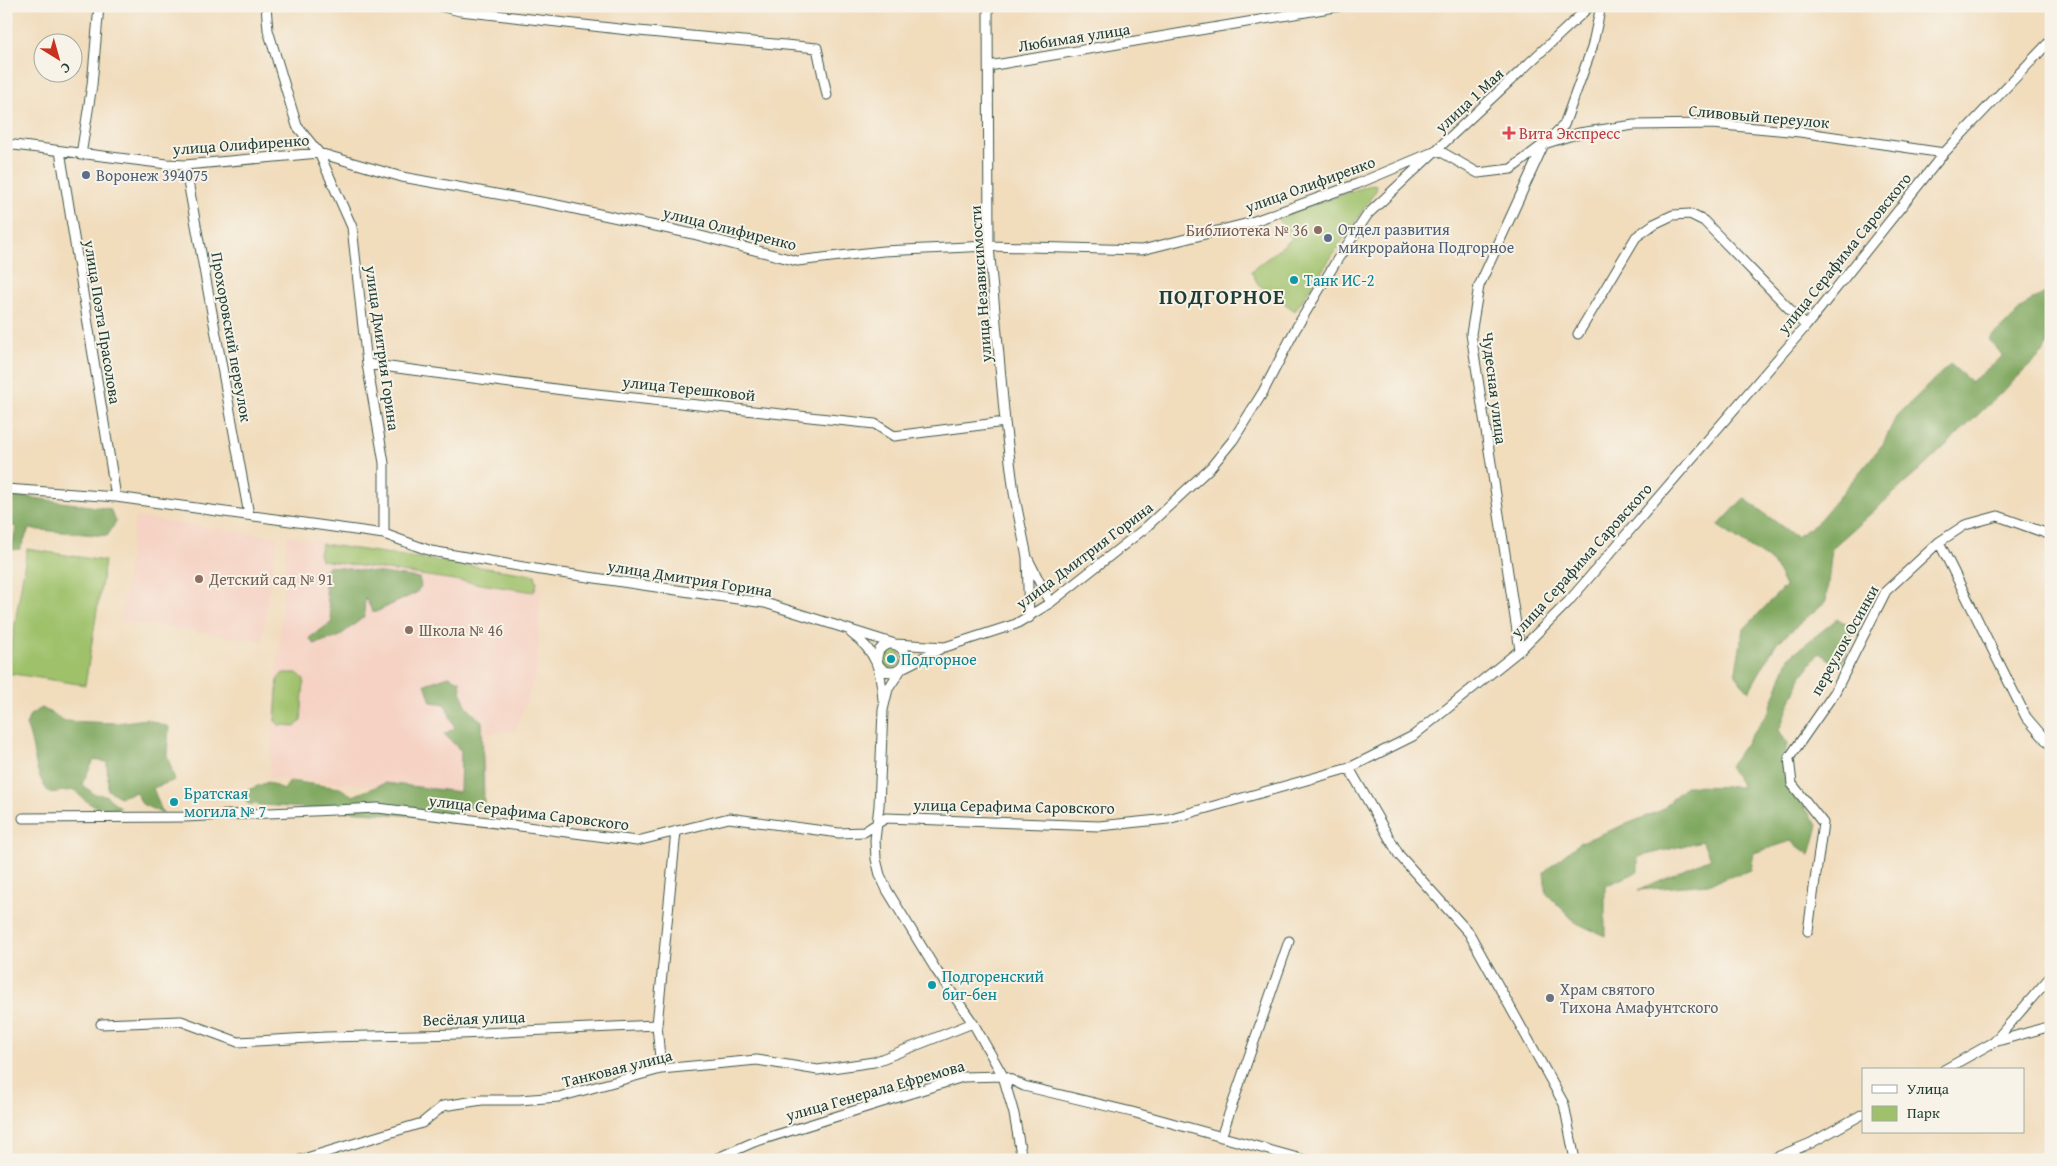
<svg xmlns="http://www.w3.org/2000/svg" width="2057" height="1166" viewBox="0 0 2057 1166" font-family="'Gentium Book Plus',serif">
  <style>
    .built { fill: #f5d2c3 }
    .green { fill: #9fc16b; stroke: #5f7f50 }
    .forest { fill: #7fa75f; stroke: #4f724a }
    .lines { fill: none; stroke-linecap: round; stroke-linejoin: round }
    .minor-casing { stroke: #3e5548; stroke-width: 11 }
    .minor { stroke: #fff; stroke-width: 9 }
    .health-dot { fill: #e0444e; stroke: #f7f3e8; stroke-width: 2 }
    .service-dot { fill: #5c6f8a; stroke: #f7f3e8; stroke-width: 2 }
    .education-dot { fill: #8d6e63; stroke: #f7f3e8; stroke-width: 2 }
    .culture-dot { fill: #0f9aa8; stroke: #f7f3e8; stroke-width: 2 }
    .worship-dot { fill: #6b7280; stroke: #f7f3e8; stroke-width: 2 }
    .labels { text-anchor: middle; stroke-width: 4; stroke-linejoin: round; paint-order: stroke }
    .street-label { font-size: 16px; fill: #1f3d34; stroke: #f7f3e8 }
    .health-label { font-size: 16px; fill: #be3a42; stroke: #f7f3e8; text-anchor: start }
    .service-label { font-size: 16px; fill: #4e5e75; stroke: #f7f3e8; text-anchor: start }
    .education-label { font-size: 16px; fill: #785e54; stroke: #f7f3e8; text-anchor: start }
    .culture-label { font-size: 16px; fill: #0d838f; stroke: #f7f3e8; text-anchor: start }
    .worship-label { font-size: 16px; fill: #5b616d; stroke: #f7f3e8; text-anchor: start }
    .district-label { font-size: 21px; font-weight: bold; letter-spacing: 1px; fill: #1f3d34; stroke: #f7f3e8 }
  </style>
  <rect width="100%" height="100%" fill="#f7f3e8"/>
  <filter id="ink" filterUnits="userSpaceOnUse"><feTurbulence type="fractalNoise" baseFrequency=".02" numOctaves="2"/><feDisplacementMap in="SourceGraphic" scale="10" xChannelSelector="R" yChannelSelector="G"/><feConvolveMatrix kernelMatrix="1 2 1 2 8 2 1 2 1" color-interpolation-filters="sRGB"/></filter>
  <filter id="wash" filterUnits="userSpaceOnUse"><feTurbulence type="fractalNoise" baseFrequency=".0096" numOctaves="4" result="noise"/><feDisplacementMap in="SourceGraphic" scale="20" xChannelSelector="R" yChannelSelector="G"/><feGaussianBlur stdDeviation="1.12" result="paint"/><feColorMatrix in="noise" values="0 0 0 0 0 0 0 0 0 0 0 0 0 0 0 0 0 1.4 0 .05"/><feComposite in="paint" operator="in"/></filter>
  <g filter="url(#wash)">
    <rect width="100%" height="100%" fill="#f1dcbc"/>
    <path class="built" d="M135,517l142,20 -15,104 -141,-20z
      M287,535l254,50 -5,90 -21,56 -29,3v60l-217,-16z"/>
    <path class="green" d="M1373,184l3,1 1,4 -82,122 -37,-27 -7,-13 41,-32 -15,-21z
      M322,544l213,31 2,8 -3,9 -213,-32 -2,-7z
      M27,549l78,12 -20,124 -78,-12z
      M881 658a10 10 0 1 1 20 0a10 10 0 1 1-20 0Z
      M283,673h14l7,6 -3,42 -5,5 -17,-1 -4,-4 3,-42z"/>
    <path class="forest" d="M2051,290v42l-7,20 -123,117 -89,79 -6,53 -50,43 -27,47 -14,-15 8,-46 42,-44 -12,-23 -55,-37 26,-28 52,39 20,-13 67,-80 13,-27 54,-53 21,18 32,-26 -14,-17 41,-38z
      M6,494l104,15 6,13 -9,14 -78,-7 -9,20 -9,1 5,-23 -10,-4z
      M328,566l91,12 2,8 -5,7 -40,19 -4,-1 -7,-14 -1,20 -26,20 -24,7 -5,-6 23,-16 -10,-50z
      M1837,619l20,9 -17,38 -21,-13 -18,24 -22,53 8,14 -5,27 13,24 23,30 -8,30 -19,-14 -37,12 -3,17 -43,14 -70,6 73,-32 -9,-17 -64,16v15l-33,14v50l-29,-13 -30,-30 -2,-21 35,-29 83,-33 23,-24 58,1 -14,-20 40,-56 20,-54z
      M449,676l11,5c2,20 6,28 22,40l2,82 -40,15 -196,-14 -10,-10 30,-12 16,8 6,-9 50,7 13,8 32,-13 75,9 1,-41 -17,-17 11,-6 -10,-24 -14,-2 -6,-18z
      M42,708l23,13 52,2 29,-4 23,8 -2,28 8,25 -22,8 10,26 -21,-10 -6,-12 -16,5 -12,-7 -1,-28 -13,-2 -12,24 12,10 11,1 16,13c-25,1 -29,0 -47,-18l-25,3c-18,-25 -12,-42 -23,-68l4,-10z"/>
  </g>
  <g filter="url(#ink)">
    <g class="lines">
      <g class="minor-casing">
        <path id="minor" d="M266,6l2,24 29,96 22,27 33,74 15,137 17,99v71l47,17 110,19 224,33 130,41 50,3 71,-23 34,-21 94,-74 67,-62 22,-27 30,-48 32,-62 42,-70 31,-46 222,-208
          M439,6l21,5 168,19 189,18 10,47
          M988,6l1,240 16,176 9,71 13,64 2,61
          M989,66l352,-60
          M6,144l161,20 18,1 134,-12 83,24 150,27 141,30 104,27 86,-10 106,-5 153,4 107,-27 108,-39 74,-31
          M1438,150l40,23 33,-4 33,-25 35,-11 55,-8 78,-1 88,8 144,21
          M60,151l56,346
          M81,155l11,-70 7,-79
          M185,165l64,350
          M1578,334l58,-97 18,-13 19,-9 17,-1 14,7 102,105
          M367,364l211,28 297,32 19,12 111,-14
          M6,489l110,8 268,37
          M1939,542l87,175 25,29
          M1028,559l22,44
          M851,633c26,19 30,37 32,67
          M877 658a14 14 0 1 1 28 0a14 14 0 1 1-28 0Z
          M940,649l-38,19 -14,21 -5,21 -4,96 -4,34 1,19 4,16 7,15 49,80 37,53 30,53 11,38 8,46
          M1520,650l-49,-316 8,-48 65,-142 20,-19 28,-77 9,-42
          M1349,768l50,87 70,78 95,171 11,56
          M23,818l161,-1 194,-9 259,33 92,-23 110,15 25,-1 22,-14 213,8 69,-7 181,-51 64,-32 107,-86 48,-48 238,-276 138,-173 107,-113
          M1808,931l15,-108 -31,-39 -3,-26 46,-66 51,-101 53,-49 26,-17 33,-9 53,19
          M101,1024l80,-3 57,21 88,-5 134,-3 197,-9
          M1994,1042l57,-66
          M661,1069l-4,-44 19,-194
          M1944,1070l50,-28 57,-16
          M1221,1137l68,-196
          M300,1160l122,-37 21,-17 39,-6h37l40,-3 102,-28 96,-9 61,10 56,-8 99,-39
          M713,1160l41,-18 209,-65 40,-1 21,10 108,26 173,48
          M1770,1160l41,-17 52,-29"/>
      </g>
      <use href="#minor" class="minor"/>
    </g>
  </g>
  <path class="health-dot" d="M1506.5 125.5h5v5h5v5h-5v5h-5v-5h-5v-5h5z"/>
  <g class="service-dot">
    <circle cx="86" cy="175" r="5"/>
    <circle cx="1328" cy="238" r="5"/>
  </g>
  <g class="education-dot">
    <circle cx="1318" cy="230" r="5"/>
    <circle cx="199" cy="579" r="5"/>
    <circle cx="409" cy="630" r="5"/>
  </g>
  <g class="culture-dot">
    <circle cx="1294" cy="280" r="5"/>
    <circle cx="891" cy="659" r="5"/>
    <circle cx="174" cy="802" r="5"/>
    <circle cx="932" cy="985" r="5"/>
  </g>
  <circle class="worship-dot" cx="1550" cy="998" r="5"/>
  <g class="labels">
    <g class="street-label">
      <text transform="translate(1074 37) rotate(-9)" y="6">Любимая улица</text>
      <text transform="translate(1469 100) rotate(-43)" y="6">улица 1 Мая</text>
      <text transform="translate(1759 116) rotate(5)" y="6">Сливовый переулок</text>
      <text transform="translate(241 144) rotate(-4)" y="6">улица Олифиренко</text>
      <text transform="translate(1310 184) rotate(-20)" y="6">улица Олифиренко</text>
      <text transform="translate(730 228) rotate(14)" y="6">улица Олифиренко</text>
      <text transform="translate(1844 253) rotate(-51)" y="6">улица Серафима Саровского</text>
      <text transform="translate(980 284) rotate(-94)" y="6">улица Независимости</text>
      <text transform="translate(103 322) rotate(81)" y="6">улица Поэта Прасолова</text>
      <text transform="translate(232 337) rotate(80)" y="6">Прохоровский переулок</text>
      <text transform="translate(383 348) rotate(82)" y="6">улица Дмитрия Горина</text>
      <text transform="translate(689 388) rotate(6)" y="6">улица Терешковой</text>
      <text transform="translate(1495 388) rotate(83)" y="6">Чудесная улица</text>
      <text transform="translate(1084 555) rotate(-37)" y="6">улица Дмитрия Горина</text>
      <text transform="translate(1581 560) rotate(-48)" y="6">улица Серафима Саровского</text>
      <text transform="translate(690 578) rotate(9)" y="6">улица Дмитрия Горина</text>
      <text transform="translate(1844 640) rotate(-61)" y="6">переулок Осинки</text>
      <text transform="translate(1014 806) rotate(1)" y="6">улица Серафима Саровского</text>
      <text transform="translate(529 812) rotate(7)" y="6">улица Серафима Саровского</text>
      <text transform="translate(474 1018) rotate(-2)" y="6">Весёлая улица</text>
      <text transform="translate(617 1068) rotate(-14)" y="6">Танковая улица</text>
      <text transform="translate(875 1090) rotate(-16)" y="6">улица Генерала Ефремова</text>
    </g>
    <g class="health-label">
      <text x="1519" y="139">Вита Экспресс</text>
    </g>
    <g class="service-label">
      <text x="96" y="181">Воронеж 394075</text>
      <text x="1338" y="235">Отдел развития<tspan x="1338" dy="18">микрорайона Подгорное</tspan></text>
    </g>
    <g class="education-label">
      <text x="1308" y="236" text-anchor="end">Библиотека № 36</text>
      <text x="209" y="585">Детский сад № 91</text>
      <text x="419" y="636">Школа № 46</text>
    </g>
    <g class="culture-label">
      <text x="1304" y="286">Танк ИС-2</text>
      <text x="901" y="665">Подгорное</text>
      <text x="184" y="799">Братская<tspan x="184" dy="18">могила № 7</tspan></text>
      <text x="942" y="982">Подгоренский<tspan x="942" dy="18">биг-бен</tspan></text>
    </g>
    <g class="worship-label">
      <text x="1560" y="995">Храм святого<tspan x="1560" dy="18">Тихона Амафунтского</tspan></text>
    </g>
    <g class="district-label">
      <text x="1222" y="304">ПОДГОРНОЕ</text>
    </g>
  </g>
  <rect width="2057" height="1166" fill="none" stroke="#f7f3e8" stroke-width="25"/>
  <rect x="1862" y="1068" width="162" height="65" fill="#f7f3e8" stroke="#a1aaa0"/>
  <rect x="1872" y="1085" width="25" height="8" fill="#ffffff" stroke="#a1aaa0"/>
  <text x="1907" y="1094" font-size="15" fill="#1f3d34">Улица</text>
  <rect x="1872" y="1106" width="25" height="15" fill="#9fc16b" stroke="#a1aaa0"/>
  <text x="1907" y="1118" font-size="15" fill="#1f3d34">Парк</text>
  <g transform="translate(58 58) rotate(143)"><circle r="24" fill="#f7f3e8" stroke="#a1aaa0"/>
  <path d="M0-4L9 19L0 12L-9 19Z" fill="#c8321e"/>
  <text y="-8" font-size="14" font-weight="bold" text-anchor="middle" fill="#1f3d34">С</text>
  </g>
</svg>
